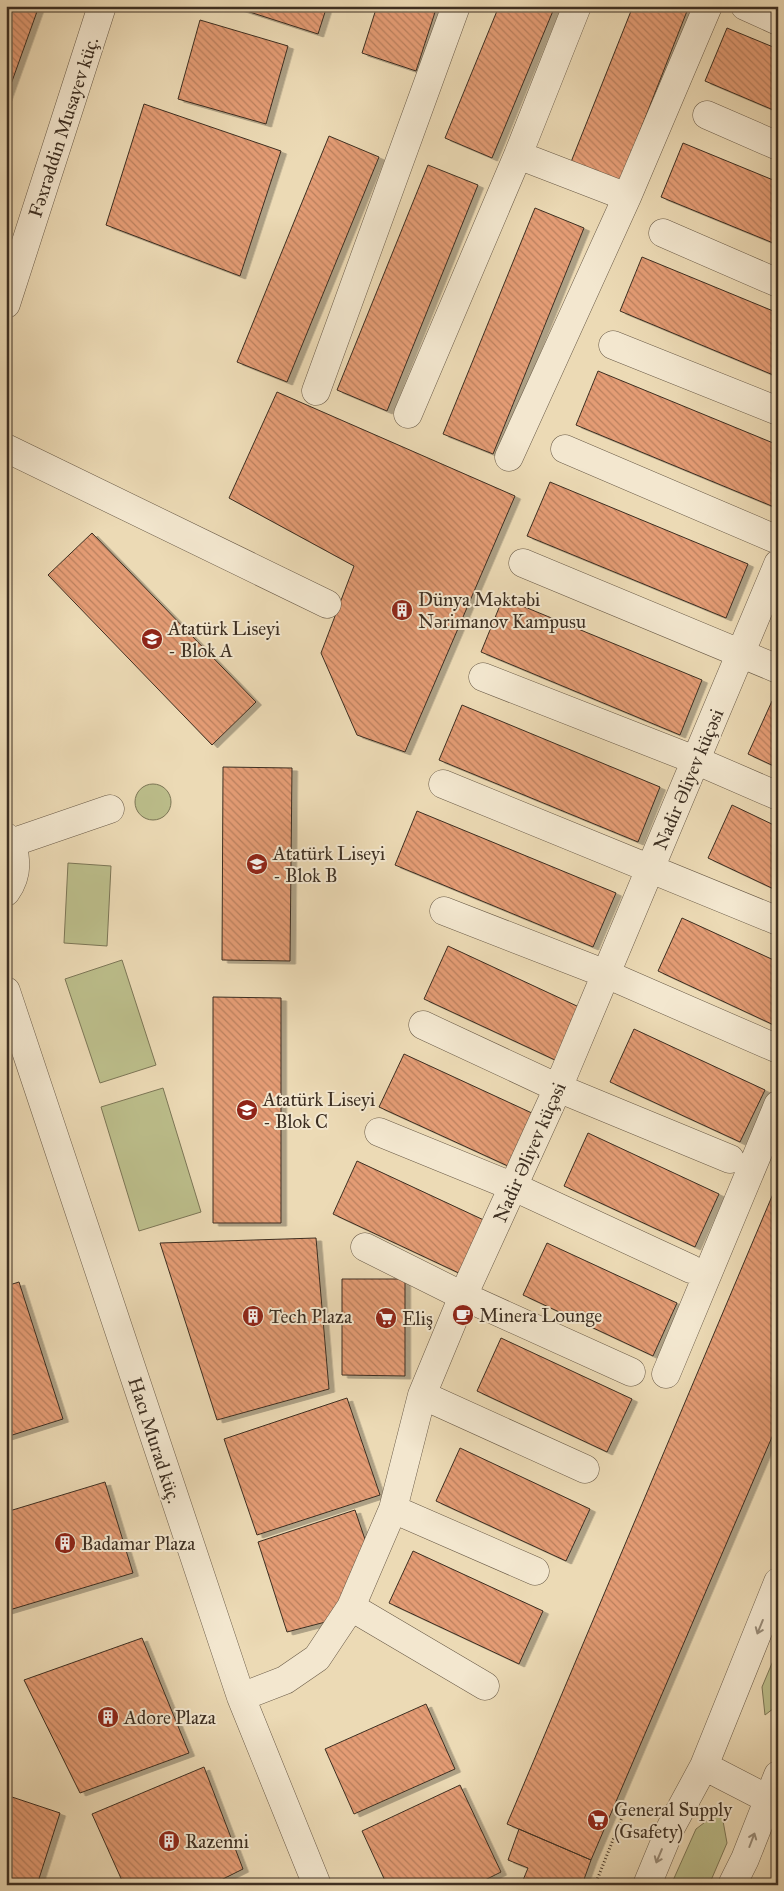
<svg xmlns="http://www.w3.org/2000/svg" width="784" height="1891" viewBox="0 0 784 1891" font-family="'IM FELL Great Primer',serif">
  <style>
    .green { fill: #bcbe8b; stroke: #7c7656 }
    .building { fill: url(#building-back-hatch); stroke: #3d2f22; filter: url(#shadow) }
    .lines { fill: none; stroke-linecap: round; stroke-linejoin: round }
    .minor-casing { stroke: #695a47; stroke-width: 29 }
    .path { stroke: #3d2f22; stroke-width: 3; stroke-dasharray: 1 2.5; stroke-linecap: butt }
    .minor { stroke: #f3e7cf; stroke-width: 28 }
    .oneway { stroke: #988b78 }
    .labels { text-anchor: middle; stroke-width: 4; stroke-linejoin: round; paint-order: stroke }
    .street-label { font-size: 19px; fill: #3d2f22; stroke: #f3e7cf }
    .poi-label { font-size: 19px; fill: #3d2f22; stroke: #f3e7cf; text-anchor: start }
  </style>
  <defs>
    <pattern id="building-back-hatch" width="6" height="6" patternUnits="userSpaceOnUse" patternTransform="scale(1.25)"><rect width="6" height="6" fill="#e49c74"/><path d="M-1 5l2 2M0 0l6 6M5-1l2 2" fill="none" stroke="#ba805f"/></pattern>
    <filter id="shadow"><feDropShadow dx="5.5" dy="3" stdDeviation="0" flood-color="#0004"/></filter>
  </defs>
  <rect width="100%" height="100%" fill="#ecdab5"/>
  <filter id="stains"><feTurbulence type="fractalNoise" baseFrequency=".004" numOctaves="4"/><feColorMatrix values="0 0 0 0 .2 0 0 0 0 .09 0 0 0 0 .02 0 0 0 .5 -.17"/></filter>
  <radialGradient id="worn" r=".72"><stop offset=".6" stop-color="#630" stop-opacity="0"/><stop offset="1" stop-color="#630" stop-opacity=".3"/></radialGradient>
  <path class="green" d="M135 802a18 18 0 1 1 36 0a18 18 0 1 1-36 0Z
    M68,863l43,3 -4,80 -43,-3z
    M122,960l34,105 -56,18 -35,-104z
    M163,1088l38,124 -62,19 -38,-124z
    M778,1649v56l-13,10 -3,-28z
    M721,1810l6,33 -18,42h-38l25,-56z"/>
  <path class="building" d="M6,6h33l-33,92z
    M231,6h96l-9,28z
    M377,6h60l-21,65 -54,-18z
    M499,6h56l-63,152 -47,-20z
    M633,6h56l-69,176 -49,-20z
    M200,20l88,26 -22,78 -88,-25z
    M727,28l51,21v63l-73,-31z
    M144,104l137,47 -41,125 -134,-51z
    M329,136l50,21 -92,225 -50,-20z
    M683,143l95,39v63l-117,-48z
    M428,165l50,20 -91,226 -50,-21z
    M535,208l49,20 -91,226 -50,-20z
    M642,257l136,56v64l-158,-66z
    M598,371l180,74v54l-4,8 -198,-82z
    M277,392l238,104 -110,256 -48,-17 -36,-82 33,-87 -125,-68z
    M550,482l198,82 -22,54 -199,-82z
    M92,533l164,169 -44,43 -164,-170z
    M503,598l199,82 -22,55 -199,-83z
    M772,701l6,2v65l-30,-14z
    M462,705l198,82 -22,55 -199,-82z
    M223,767l69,1 -2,193 -68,-1z
    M732,805l46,22v64l-70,-33z
    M417,811l199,82 -23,54 -198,-82z
    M682,918l96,44v65l-120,-56z
    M448,946l131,61 -24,53 -131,-61z
    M213,997l68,1v225h-68z
    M634,1029l131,61 -25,52 -130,-60z
    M404,1054l130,60 -24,53 -131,-60z
    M588,1133l131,61 -24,53 -131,-61z
    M357,1161l131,61 -25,53 -130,-61z
    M778,1182v241l-187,437 -84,-36z
    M316,1238l13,151 -112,31 -57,-177z
    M547,1243l130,60 -24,53 -130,-61z
    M342,1279h63v97l-63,-1z
    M19,1282l44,137 -57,18v-151z
    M501,1338l131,61 -25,53 -130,-61z
    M347,1398l33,97 -123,40 -33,-96z
    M460,1448l130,61 -24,52 -130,-60z
    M105,1482l28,91 -127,38v-99z
    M355,1510l15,44 -33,65 -50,13 -29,-90z
    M413,1551l130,60 -24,53 -130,-61z
    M142,1638l47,115 -109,40 -56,-113z
    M426,1704l29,65 -101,45 -29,-65z
    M204,1767l39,102 -32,16h-87l-32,-71z
    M460,1785l41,87 -26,13h-88l-25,-54z
    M6,1795l54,18 -23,72h-31z
    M519,1829l72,31 -9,25h-61l7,-17 -20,-8z"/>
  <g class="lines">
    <g class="minor-casing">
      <path id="minor" d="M745,6l33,15
        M707,115l71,31
        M518,155l109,42 81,-191
        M663,233l115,50
        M6,304l96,-298
        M613,345l165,66
        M316,391l140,-385
        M408,414l110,-259 59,-149
        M6,448l321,156
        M565,449l213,91
        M509,457l118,-260
        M523,563l255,106
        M483,677l212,83 83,36
        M443,784l335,137
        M6,837c13,17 12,38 0,55
        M11,843l99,-34
        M444,911l162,63 172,75
        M6,991l235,706 76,188
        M423,1025l135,63 172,71
        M379,1132l135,55 177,82
        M365,1247l98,49 168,76
        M666,1374l112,-269
        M422,1395l163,74
        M393,1509l142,62
        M351,1607l134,79
        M241,1697l44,-17 32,-22 34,-51 42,-98 29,-114 41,-99 95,-208 220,-524
        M704,1766l64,33 10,8
        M647,1885l24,-58 33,-61 74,-184
        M732,1885l13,-26 33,-84"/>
    </g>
    <path class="path" d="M595,1885l32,-80"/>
    <use href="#minor" class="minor"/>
  </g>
  <defs><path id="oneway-shaft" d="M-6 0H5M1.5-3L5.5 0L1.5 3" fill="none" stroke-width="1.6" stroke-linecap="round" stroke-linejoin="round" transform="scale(1.25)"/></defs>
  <g class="oneway">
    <use href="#oneway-shaft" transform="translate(760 1627) rotate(112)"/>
    <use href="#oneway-shaft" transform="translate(752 1840) rotate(-69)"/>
    <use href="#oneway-shaft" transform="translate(659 1856) rotate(113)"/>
  </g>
  <defs>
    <g id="building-disc" transform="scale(1.125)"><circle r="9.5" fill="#8f2418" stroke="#f3e7cf"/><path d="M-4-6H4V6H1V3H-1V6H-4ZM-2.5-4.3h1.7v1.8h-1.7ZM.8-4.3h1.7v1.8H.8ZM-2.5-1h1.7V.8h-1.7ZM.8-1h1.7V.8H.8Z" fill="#fff"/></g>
    <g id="school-disc" transform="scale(1.125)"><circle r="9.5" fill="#8f2418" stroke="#f3e7cf"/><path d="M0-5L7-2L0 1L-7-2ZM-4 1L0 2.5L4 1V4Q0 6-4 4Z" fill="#fff"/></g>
    <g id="cafe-disc" transform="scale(1.125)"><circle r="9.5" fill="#8f2418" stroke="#f3e7cf"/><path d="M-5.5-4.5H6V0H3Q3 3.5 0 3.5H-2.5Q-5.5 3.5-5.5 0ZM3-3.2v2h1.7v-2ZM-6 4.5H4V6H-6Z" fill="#fff"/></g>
    <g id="supermarket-disc" transform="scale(1.125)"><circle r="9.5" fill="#8f2418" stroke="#f3e7cf"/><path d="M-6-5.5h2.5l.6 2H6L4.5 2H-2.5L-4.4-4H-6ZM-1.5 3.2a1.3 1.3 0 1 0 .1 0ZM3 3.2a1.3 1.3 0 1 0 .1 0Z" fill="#fff"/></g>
  </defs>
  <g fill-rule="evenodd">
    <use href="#building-disc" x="402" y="610"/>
    <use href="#school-disc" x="152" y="639"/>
    <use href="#school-disc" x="257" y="864"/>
    <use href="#school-disc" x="247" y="1110"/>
    <use href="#cafe-disc" x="463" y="1315"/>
    <use href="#building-disc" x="253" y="1316"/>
    <use href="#supermarket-disc" x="386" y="1318"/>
    <use href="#building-disc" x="65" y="1543"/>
    <use href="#building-disc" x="108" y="1717"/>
    <use href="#supermarket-disc" x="598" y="1820"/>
    <use href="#building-disc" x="169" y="1841"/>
  </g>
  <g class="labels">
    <g class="street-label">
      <text transform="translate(63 127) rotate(-72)" y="7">Fəxrəddin Musayev küç.</text>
      <text transform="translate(688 779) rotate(-67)" y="7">Nadir Əliyev küçəsi</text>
      <text transform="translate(529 1152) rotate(-66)" y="7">Nadir Əliyev küçəsi</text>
      <text transform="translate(155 1440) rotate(72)" y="7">Hacı Murad küç.</text>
    </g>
    <g class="poi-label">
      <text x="418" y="606">Dünya Məktəbi<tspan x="418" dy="22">Nərimanov Kampusu</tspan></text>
      <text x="168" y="635">Atatürk Liseyi<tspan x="168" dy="22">- Blok A</tspan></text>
      <text x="273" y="860">Atatürk Liseyi<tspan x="273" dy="22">- Blok B</tspan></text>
      <text x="263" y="1106">Atatürk Liseyi<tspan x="263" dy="22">- Blok C</tspan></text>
      <text x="479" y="1322">Minera Lounge</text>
      <text x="269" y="1323">Tech Plaza</text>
      <text x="402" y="1325">Eliş</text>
      <text x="81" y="1550">Badamar Plaza</text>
      <text x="124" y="1724">Adore Plaza</text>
      <text x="614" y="1816">General Supply<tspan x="614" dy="22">(Gsafety)</tspan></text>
      <text x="185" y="1848">Razenni</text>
    </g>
  </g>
  <rect width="784" height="1891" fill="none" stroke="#ecdab5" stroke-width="25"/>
  <rect x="8" y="8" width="769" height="1876" fill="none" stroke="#3d2f22" stroke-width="2.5"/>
  <rect x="12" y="12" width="759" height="1866" fill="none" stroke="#3d2f22"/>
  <rect width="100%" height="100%" filter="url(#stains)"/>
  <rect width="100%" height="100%" fill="url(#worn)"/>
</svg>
